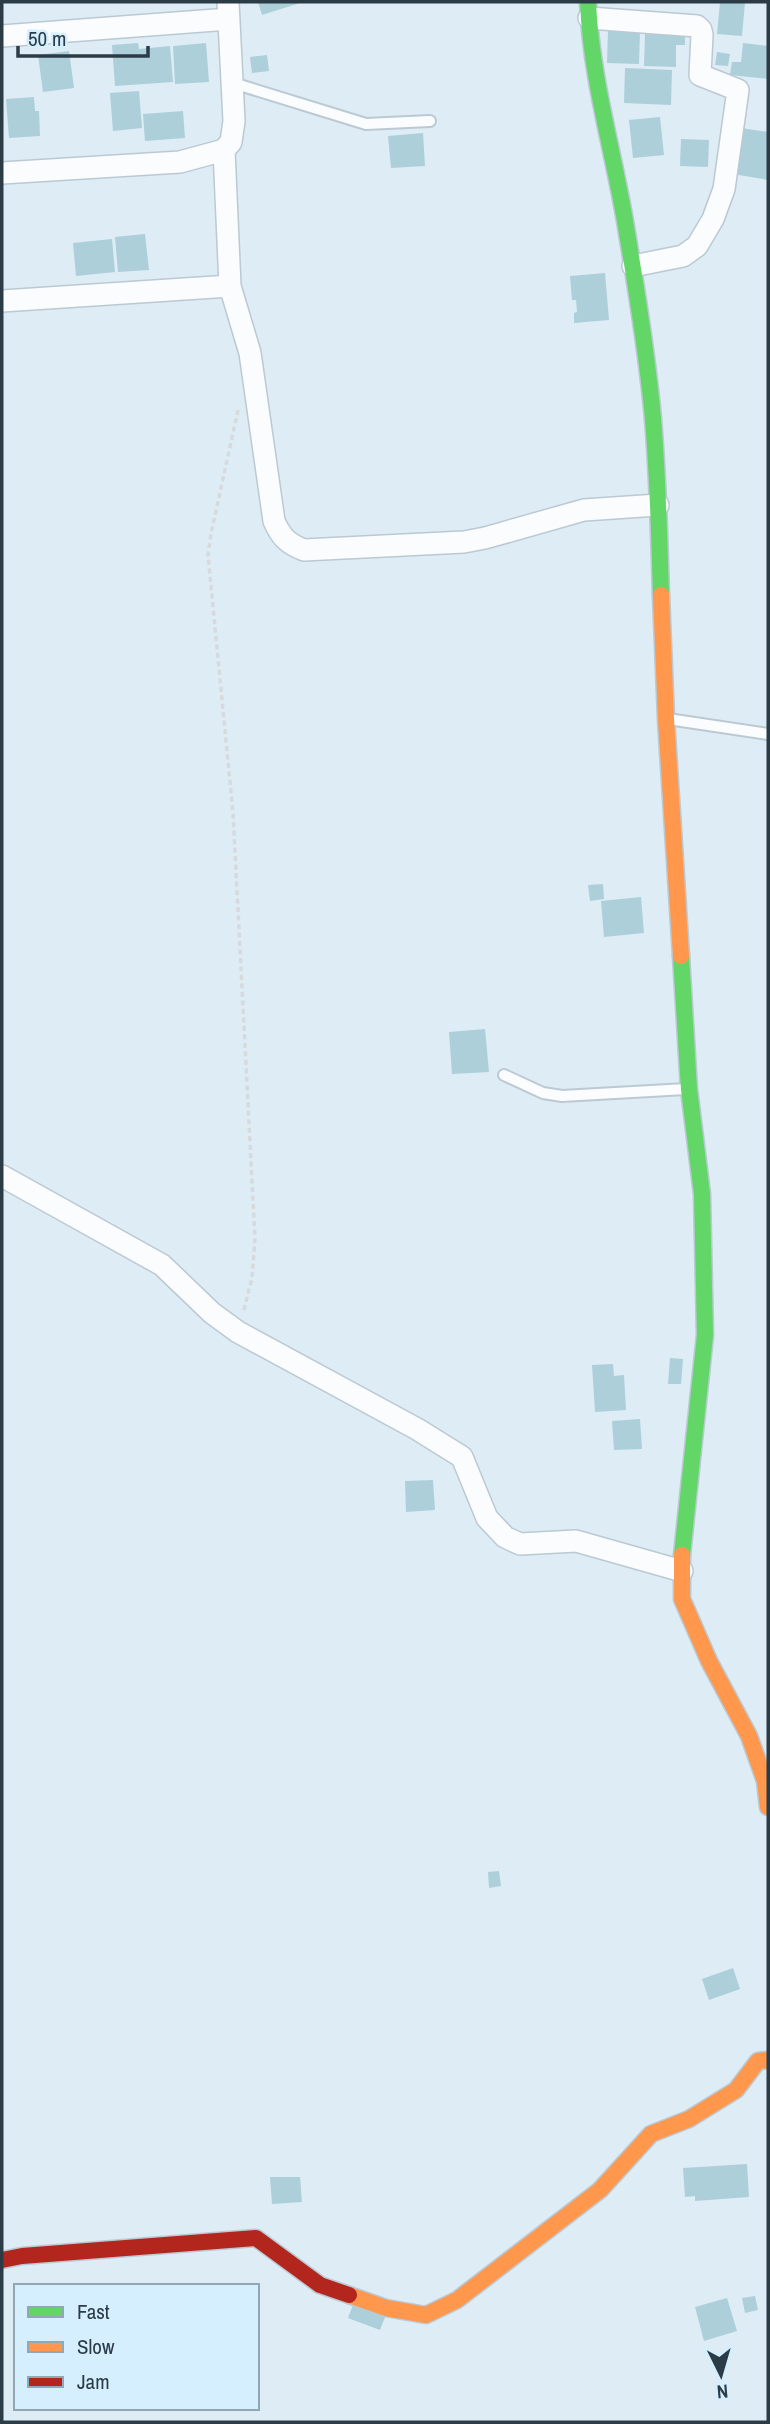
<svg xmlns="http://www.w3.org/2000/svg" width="770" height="2424" viewBox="0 0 770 2424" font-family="'Archivo Narrow',sans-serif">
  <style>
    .building { fill: #accfda }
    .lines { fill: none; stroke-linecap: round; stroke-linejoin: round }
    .lane-casing { stroke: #bbc9d2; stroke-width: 14 }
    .street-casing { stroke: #bbc9d2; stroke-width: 24 }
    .fast-casing { stroke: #bbc9d2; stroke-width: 19 }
    .slow-casing { stroke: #bbc9d2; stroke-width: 19 }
    .jam-casing { stroke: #bbc9d2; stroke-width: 19 }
    .path { stroke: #d6dadc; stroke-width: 3.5; stroke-dasharray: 5 3.5; stroke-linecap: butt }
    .lane { stroke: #fafcfe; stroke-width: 10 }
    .street { stroke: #fafcfe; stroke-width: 21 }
    .fast { stroke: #63d668; stroke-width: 16 }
    .slow { stroke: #ff974d; stroke-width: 16 }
    .jam { stroke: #b3261e; stroke-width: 16 }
  </style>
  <rect width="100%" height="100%" fill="#deecf5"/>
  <path class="building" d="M258,2h45l-41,13z
    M720,2h25l-3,34 -25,-2z
    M667,28l18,1v16h-9v22l-32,-1 1,-32 22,1z
    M608,30l32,1 -1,33 -32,-1z
    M138,43l1,6 31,-3 3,36 -58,4 -3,-41z
    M206,43l3,39 -34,2 -2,-38z
    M743,43l25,3v33l-38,-4 2,-13h9z
    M69,51l5,37 -31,4 -5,-37z
    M717,52l13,2 -2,12 -13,-1z
    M267,55l2,16 -17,2 -2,-16z
    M625,68l47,2 -1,35 -47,-2z
    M139,91l3,37 -29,3 -3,-38z
    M34,97l1,14h4l1,25 -31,2 -3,-39z
    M183,111l2,27 -40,3 -2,-27z
    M660,117l4,38 -31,3 -4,-38z
    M741,128l27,4v48l-35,-6z
    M423,133l2,33 -34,2 -3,-32z
    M681,139l28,1 -1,27 -28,-1z
    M145,234l4,36 -31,2 -3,-35z
    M112,239l3,33 -39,4 -3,-33z
    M605,273l4,47 -35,3v-10l3,-1 -1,-12h-4l-2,-24z
    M603,884l1,15 -14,2 -2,-16z
    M641,897l3,36 -40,4 -3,-36z
    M485,1029l4,43 -37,2 -3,-42z
    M670,1358l13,1 -2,25h-13z
    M613,1364l1,12 10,-1 2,35 -31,2 -3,-47z
    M640,1419l2,30 -28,1 -2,-29z
    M433,1480l2,30 -29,2 -1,-31z
    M499,1871l2,15 -12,2 -1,-16z
    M733,1968l7,21 -31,11 -7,-21z
    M747,2164l2,33 -54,4v-5l-10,1 -2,-29z
    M270,2177h30l2,25 -30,2z
    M755,2296l3,14 -13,3 -3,-15z
    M727,2298l10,33 -33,10 -9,-34z
    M353,2305l32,12 -5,13 -32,-12z"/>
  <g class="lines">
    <g class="lane-casing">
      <path id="lane" d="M233,83l133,41 64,-3
        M668,719l100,15
        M504,1075l39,18 19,3 124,-7"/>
    </g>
    <g class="street-casing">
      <path id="street" d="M589,18l108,8 4,4 1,5 -2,40 38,15 -14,99 -11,30 -16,27 -14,10 -50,10
        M2,36l227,-17
        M224,150l6,136 20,67 24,168c7,16 14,23 30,29l160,-8 21,-4 99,-28 74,-5
        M2,173l178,-11 44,-12 7,-8 3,-21 -6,-119
        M2,301l228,-15
        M2,1176l160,89 50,48 26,19 179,97 45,28 25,61 18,19 15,7 56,-3 106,30"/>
    </g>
    <g class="fast-casing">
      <path id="fast" d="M588,2c3,79 27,154 39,231 10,59 19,116 25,175 6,62 7,125 9,187
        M681,956l8,133 13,105 3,141 -23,220"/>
    </g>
    <g class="slow-casing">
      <path id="slow" d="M661,595l5,124 15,237
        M682,1555v44l27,62 40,75 16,45 3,26
        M349,2295l37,13 40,7 31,-15 143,-110 51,-56 38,-15 47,-29 22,-29 10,-1"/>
    </g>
    <g class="jam-casing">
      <path id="jam" d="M2,2260l20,-4 234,-18 64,47 29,10"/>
    </g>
    <path class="path" d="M238,410l-27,124 -3,21 25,258 22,426 -3,39 -9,35"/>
    <use href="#lane" class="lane"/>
    <use href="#street" class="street"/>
    <use href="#fast" class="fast"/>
    <use href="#slow" class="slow"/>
    <use href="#jam" class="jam"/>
  </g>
  <rect width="770" height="2424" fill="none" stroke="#2b3c46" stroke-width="7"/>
  <rect x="14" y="2284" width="245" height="126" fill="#d5effe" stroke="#91a7b4" stroke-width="2"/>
  <rect x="28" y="2307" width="35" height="10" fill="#63d668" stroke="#91a7b4" stroke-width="2"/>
  <text x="77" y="2319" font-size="21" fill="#2b3c46">Fast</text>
  <rect x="28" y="2342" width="35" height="10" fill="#ff974d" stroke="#91a7b4" stroke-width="2"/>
  <text x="77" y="2354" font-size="21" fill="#2b3c46">Slow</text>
  <rect x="28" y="2377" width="35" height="10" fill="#b3261e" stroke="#91a7b4" stroke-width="2"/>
  <text x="77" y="2389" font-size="21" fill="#2b3c46">Jam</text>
  <g transform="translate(721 2375) rotate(175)" stroke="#d5effe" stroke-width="5" paint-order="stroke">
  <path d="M0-5L12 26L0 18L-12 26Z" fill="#2b3c46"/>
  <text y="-10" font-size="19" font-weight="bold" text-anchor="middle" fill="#2b3c46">N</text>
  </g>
  <path d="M18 46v10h130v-10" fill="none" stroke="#2b3c46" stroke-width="3.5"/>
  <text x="28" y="46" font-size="21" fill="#2b3c46" stroke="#d5effe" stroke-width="5" paint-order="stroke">50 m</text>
</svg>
